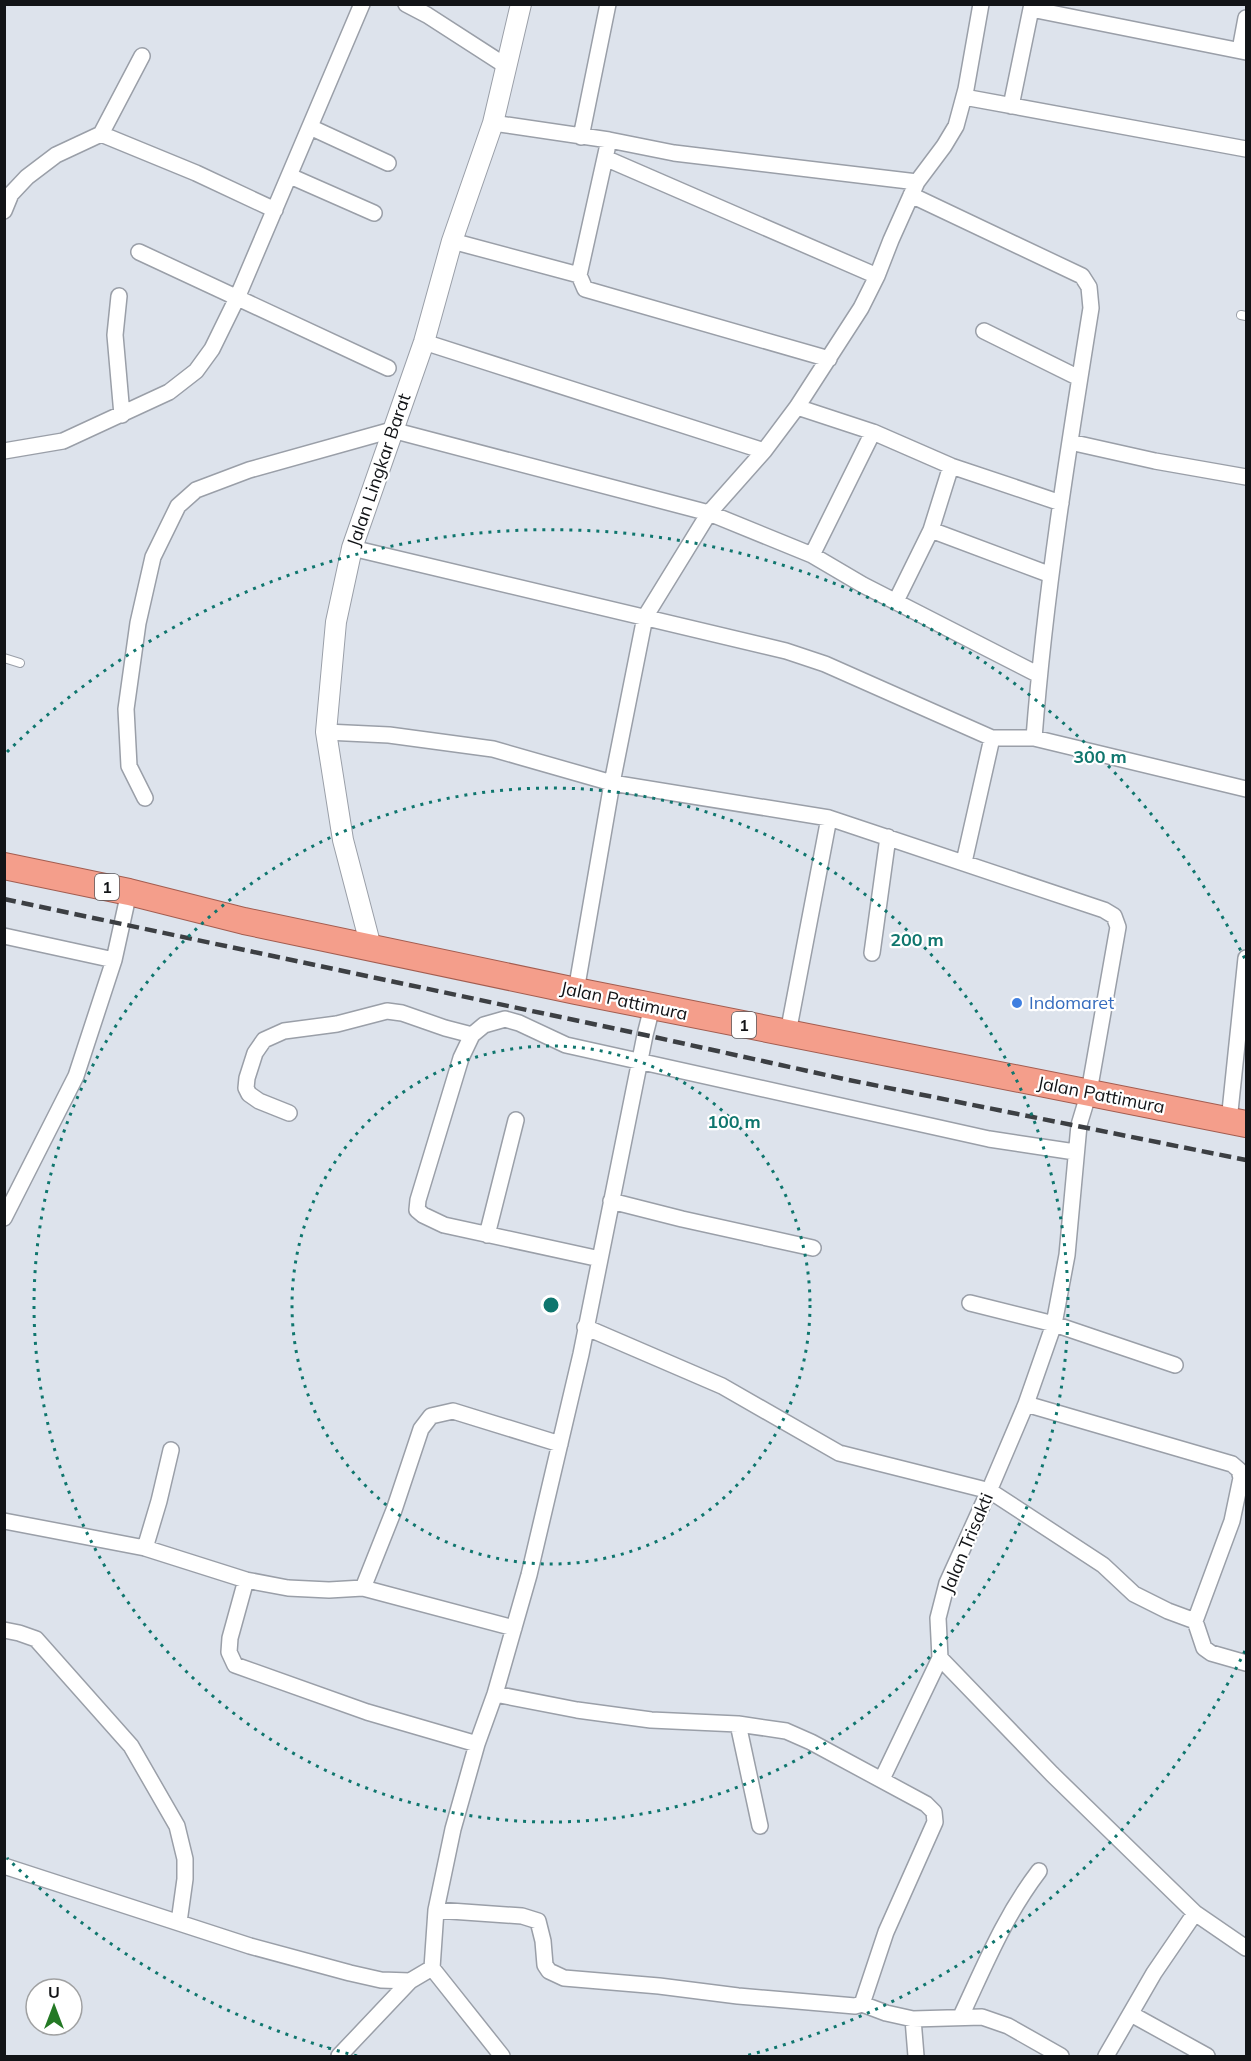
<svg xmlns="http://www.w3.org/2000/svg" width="1251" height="2061" viewBox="0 0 1251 2061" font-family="Mulish,sans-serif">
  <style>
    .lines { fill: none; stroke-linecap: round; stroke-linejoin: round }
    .service-casing { stroke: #9a9fa8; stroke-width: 10 }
    .minor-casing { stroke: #9a9fa8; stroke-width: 18 }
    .tertiary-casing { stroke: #9a9fa8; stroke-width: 22 }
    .trunk-casing { stroke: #a35d50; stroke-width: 28 }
    .service { stroke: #fff; stroke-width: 8 }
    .minor { stroke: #fff; stroke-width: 15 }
    .tertiary { stroke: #fff; stroke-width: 20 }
    .trunk { stroke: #f49e8b; stroke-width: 26 }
    .rail { stroke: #3c3f43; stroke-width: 4.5; stroke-dasharray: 12 6; stroke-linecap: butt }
    .ring { fill: none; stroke: #0f766e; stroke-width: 3; stroke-dasharray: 3 6 }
    .shop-dot { fill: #3f7fe0; stroke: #fff; stroke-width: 2 }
    .labels { text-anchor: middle; stroke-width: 4.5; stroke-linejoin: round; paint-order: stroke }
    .shield { fill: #fff; stroke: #595a5d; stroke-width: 1.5 }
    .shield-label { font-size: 16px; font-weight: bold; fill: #121417 }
    .street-label { font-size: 18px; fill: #121417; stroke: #fff }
    .shop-label { font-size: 18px; fill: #366cbe; stroke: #fff; text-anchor: start }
    .centre { fill: #0f766e; stroke: #fff; stroke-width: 3 }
    .ring-label { font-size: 18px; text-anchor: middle; font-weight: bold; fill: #0f766e; stroke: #fff; stroke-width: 4.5; stroke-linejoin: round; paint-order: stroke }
  </style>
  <rect width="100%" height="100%" fill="#dde3ec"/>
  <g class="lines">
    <g class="service-casing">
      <path id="service" d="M1241,315l5,1
        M4,658l16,5"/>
    </g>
    <g class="minor-casing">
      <path id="minor" d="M406,4l21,11 79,51
        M1031,9l215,43
        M1240,50l6,-32
        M964,97l282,52
        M1011,106l21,-102
        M493,123l116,17 65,13 243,29
        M310,127l78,36
        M101,134l95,39 79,37
        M581,137l27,-133
        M605,158l272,118
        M290,176l84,37
        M911,195l171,81 7,11 2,21c-23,143 -46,286 -57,430
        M4,211l7,-17 16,-17 29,-22 45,-21 41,-78
        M452,241l127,34 6,14 244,70
        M139,252l249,116
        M579,275l28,-126
        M119,296l-4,39 7,80
        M984,331l95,47
        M424,342l340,109
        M797,407l76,25 78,34 110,37
        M1070,442l85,19 91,16
        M4,451l59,-10 106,-49 27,-21 16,-22 25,-51 125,-294
        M931,530l120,45
        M352,548l434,103 39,13 167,74h42l212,51
        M812,555l61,-123
        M896,601l35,-71 20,-64
        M326,732l63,3 104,14 119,34 217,35 275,92 10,6 4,11 -29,165 -10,33 -12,130 -13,69 -28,80 -34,80 -45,99 -9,35 2,40 112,116 143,139 51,35
        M145,798l-16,-32 -3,-57 12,-86 15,-66 25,-51 18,-16 53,-20 143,-40 317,83 103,42 51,30 176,90
        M964,862l28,-124
        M4,936l110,24
        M872,953l16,-116
        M576,991l36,-208 33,-166 64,-104 55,-62 33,-44 64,-99 16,-32 14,-36 26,-58 27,-36 12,-20 10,-37 15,-85
        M788,1033l41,-215
        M289,1113l-30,-12 -10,-7 -3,-6 1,-10 8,-25 9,-13 20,-9 53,-7 50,-13 15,2 43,15 27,7
        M1229,1121l17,-163
        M611,1201l71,18 131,29
        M4,1218l72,-142 38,-116 15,-68
        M487,1235l29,-115
        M600,1259l-156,-34 -21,-10 -6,-5 1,-10 43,-142 11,-23 12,-10 21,-6 14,4 47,22 423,94 86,13
        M970,1303l84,21 121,41
        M585,1327l137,59 117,67 151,38 113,74 31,29 34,17 27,10
        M1026,1404l206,60 7,6 2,8 -9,43 -37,100 9,27 7,5 35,10
        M4,1521l141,27 101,32 42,8 41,2 34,-2 151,40
        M145,1548l14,-47 12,-51
        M246,1580l-16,58 -1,14 6,13 132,47 110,32
        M363,1588l31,-78 27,-81 10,-13 22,-5 107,33
        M4,1630l15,3 17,6 95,107 46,80 8,33v20l-6,43
        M738,1724l22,102
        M882,1779l58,-121
        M4,1866l246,80 100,27 31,7 29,1 22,-13
        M436,1910l86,6 16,5 5,20 2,24 4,6 15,7 95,8 79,10 117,10 7,-2 24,-72 49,-110 -1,-10 -8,-8 -115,-62 -25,-11 -48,-7 -87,-4 -74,-10 -82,-16
        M862,2004l24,9 27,6 69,-2 26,9 53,30
        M1131,2014l76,42
        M961,2016c24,-51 43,-99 78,-145
        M913,2019l3,37
        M339,2056l71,-75
        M502,2056l-70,-88 4,-58 17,-81 24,-85 18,-50 34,-119 52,-221 64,-319 7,-28
        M1106,2056l48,-83 41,-60"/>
    </g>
    <g class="tertiary-casing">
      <path id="tertiary" d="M371,947l-28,-107 -17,-108 10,-110 16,-74 72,-206 28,-101 41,-118 28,-119"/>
    </g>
    <g class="trunk-casing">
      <path id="trunk" d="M4,866l125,26 115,29 332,70 670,133"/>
    </g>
    <use href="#service" class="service"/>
    <use href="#minor" class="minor"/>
    <use href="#tertiary" class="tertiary"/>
    <use href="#trunk" class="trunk"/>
    <path class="rail" d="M4,899l641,136 199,44 402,81"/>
  </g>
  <g class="ring">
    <circle cx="551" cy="1305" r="259"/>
    <circle cx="551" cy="1305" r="517"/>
    <path d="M1245 1651A776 776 0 0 1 745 2056M357 2056A776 776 0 0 1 7 1858M7 752A776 776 0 0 1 1245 959"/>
  </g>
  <circle class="shop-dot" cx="1017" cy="1003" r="6"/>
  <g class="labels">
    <g class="shield">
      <rect x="95" y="874" width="24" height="26" rx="4.5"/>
      <rect x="732" y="1012" width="24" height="26" rx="4.5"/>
    </g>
    <g class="shield-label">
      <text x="107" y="893">1</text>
      <text x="744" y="1031">1</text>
    </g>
    <g class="street-label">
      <text transform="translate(379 470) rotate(-71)" y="6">Jalan Lingkar Barat</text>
      <text transform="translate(624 1001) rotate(12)" y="6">Jalan Pattimura</text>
      <text transform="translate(1101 1095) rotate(11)" y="6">Jalan Pattimura</text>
      <text transform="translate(967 1543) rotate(-67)" y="6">Jalan Trisakti</text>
    </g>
    <g class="shop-label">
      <text x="1029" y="1009">Indomaret</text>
    </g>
  </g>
  <circle cx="551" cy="1305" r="9" class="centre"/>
  <g class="ring-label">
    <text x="1100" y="763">300 m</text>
    <text x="917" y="946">200 m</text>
    <text x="734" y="1128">100 m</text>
  </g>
  <rect width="1251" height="2061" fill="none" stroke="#121417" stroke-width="12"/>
  <g transform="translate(54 2007)"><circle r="28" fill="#ffffff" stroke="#a0a1a2" stroke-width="1.5"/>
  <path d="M0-4.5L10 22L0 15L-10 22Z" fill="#247925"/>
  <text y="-9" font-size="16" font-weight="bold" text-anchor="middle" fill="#121417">U</text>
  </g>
</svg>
